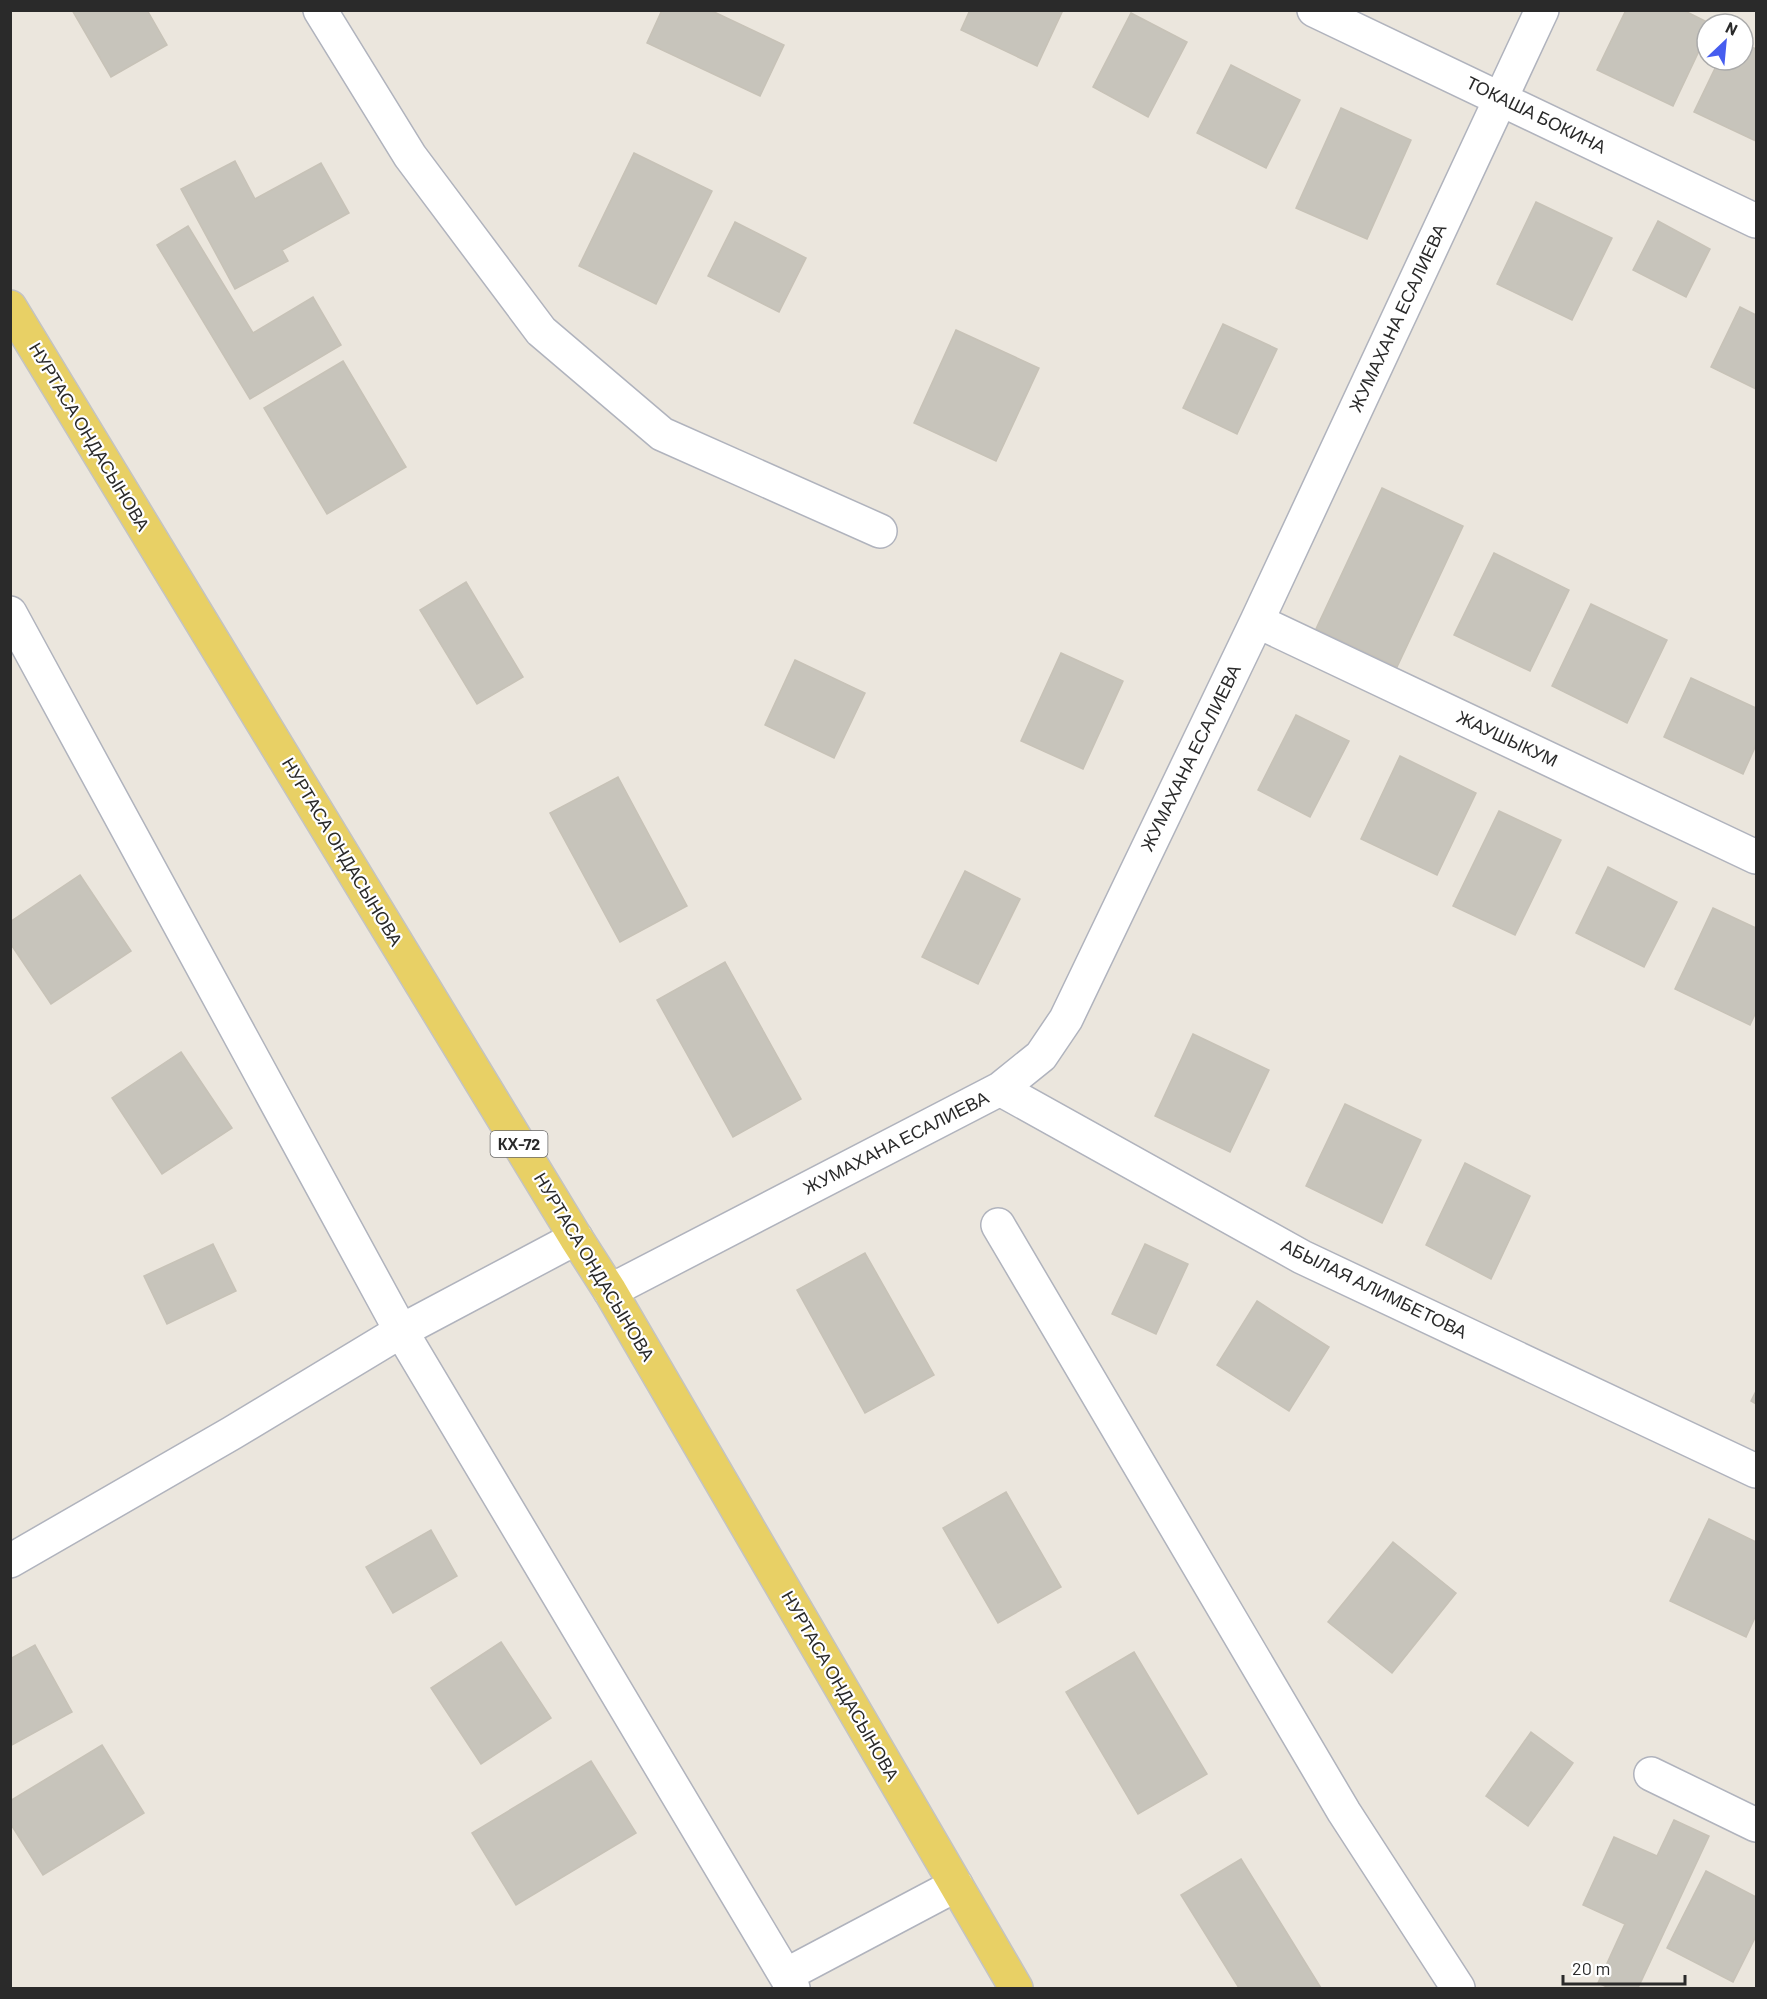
<svg xmlns="http://www.w3.org/2000/svg" width="1767" height="1999" viewBox="0 0 1767 1999" font-family="Barlow,sans-serif">
  <style>
    .building { fill: #c7c4bb; stroke: #c7c2b7; stroke-width: 1.5 }
    .lines { fill: none; stroke-linecap: round; stroke-linejoin: round }
    .minor-casing { stroke: #b0b3bd; stroke-width: 36 }
    .major-casing { stroke: #c3c3c3; stroke-width: 36 }
    .minor { stroke: #fff; stroke-width: 33 }
    .major { stroke: #e8d065; stroke-width: 33 }
    .labels { text-anchor: middle; stroke-width: 4.5; stroke-linejoin: round; paint-order: stroke }
    .shield { fill: #fff; stroke: #6a6a6a; stroke-width: 1.5 }
    .shield-label { font-size: 16px; font-weight: bold; fill: #2a2a2a }
    .street-label { font-size: 18px; fill: #2a2a2a; stroke: #fff }
  </style>
  <rect width="100%" height="100%" fill="#ebe6dd"/>
  <path class="building" d="M72,10h75l20,35 -56,32z
    M662,10h48l74,35 -24,51 -113,-53z
    M970,10h93l-26,56 -76,-36z
    M1626,10h57l28,14h-4v10l-34,72 -76,-36z
    M1131,13l56,29 -39,75 -55,-30z
    M1743,43l13,6v92l-62,-29 25,-52h24z
    M1231,65l69,35 -34,68 -69,-35z
    M1341,108l70,32 -44,99 -71,-31z
    M634,153l78,38 -56,113 -77,-38z
    M235,161l20,38 66,-36 28,50 -67,37 6,11 -53,28 -54,-100z
    M1536,202l76,36 -40,82 -75,-36z
    M1658,221l52,28 -24,48 -53,-27z
    M735,222l71,36 -27,54 -71,-36z
    M188,226l65,107 60,-36 28,48 -91,54 -93,-154z
    M1740,307l16,8v74l-45,-22z
    M1223,324l54,25 -40,85 -54,-26z
    M956,330l83,38 -43,93 -82,-38z
    M343,361l63,106 -79,47 -63,-106z
    M1382,488l81,38 -66,141 -81,-38z
    M1494,553l75,37 -39,81 -76,-36z
    M466,582l57,95 -46,27 -57,-94z
    M1591,604l76,36 -40,83 -75,-37z
    M1061,653l62,28 -40,88 -62,-28z
    M795,660l70,33 -31,65 -69,-33z
    M1691,678l65,30v37l-13,29 -79,-37z
    M1296,715l53,26 -39,76 -52,-27z
    M1400,756l76,37 -39,82 -76,-36z
    M618,777l69,129 -67,36 -70,-129z
    M1499,811l62,29 -46,95 -62,-29z
    M1608,867l69,35 -33,65 -68,-34z
    M965,871l55,28 -42,85 -56,-27z
    M80,875l51,76 -80,53 -41,-61v-21z
    M1713,908l43,20v84l-6,13 -75,-36z
    M725,962l76,137 -68,38 -76,-137z
    M1193,1034l76,36 -39,82 -75,-36z
    M181,1052l51,76 -70,46 -50,-76z
    M1345,1104l76,36 -39,83 -76,-37z
    M1465,1163l65,33 -39,83 -65,-34z
    M213,1244l23,47 -69,33 -23,-48z
    M1145,1244l43,20 -32,70 -44,-20z
    M865,1253l69,122 -69,38 -68,-123z
    M1257,1301l72,46 -40,64 -72,-46z
    M1756,1391v13l-5,-3z
    M1006,1492l55,95 -63,36 -55,-95z
    M1709,1519l47,23v73l-10,22 -76,-36z
    M431,1530l26,46 -64,37 -27,-46z
    M1393,1542l63,51 -64,80 -64,-51z
    M501,1642l50,76 -70,46 -50,-76z
    M35,1645l37,67 -62,34v-87z
    M1134,1652l73,122 -69,40 -72,-122z
    M1531,1732l42,31 -45,63 -42,-30z
    M102,1745l42,68 -101,62 -33,-52v-22z
    M591,1761l45,72 -120,72 -44,-72z
    M1674,1820l35,16 -71,152h-29l-11,-5 27,-59 -42,-19 31,-68 43,19z
    M1241,1859l80,129h-82l-58,-93z
    M1706,1871l50,26v39l-23,46 -66,-34z"/>
  <g class="lines">
    <g class="minor-casing">
      <path id="minor" d="M320,10l90,146 131,175 121,103 218,97
        M1314,10l442,211
        M10,613l391,718 392,657
        M1257,621l499,236
        M1000,1089l302,168 454,214
        M998,1225l346,587 114,176
        M610,1291l390,-202 41,-33 25,-37 191,-398 285,-611
        M10,1561l222,-128 169,-102 175,-93
        M1651,1774l105,51
        M786,1975l170,-90"/>
    </g>
    <g class="major-casing">
      <path id="major" d="M10,307l566,931 34,53 406,697"/>
    </g>
    <use href="#minor" class="minor"/>
    <use href="#major" class="major"/>
  </g>
  <g class="labels">
    <rect class="shield" x="490.5" y="1131" width="57" height="26" rx="4.5"/>
    <g class="shield-label">
      <text x="519" y="1150">КХ-72</text>
    </g>
    <g class="street-label">
      <text transform="translate(1536 115) rotate(26)" y="6">ТОКАША БОКИНА</text>
      <text transform="translate(1398 318) rotate(-65)" y="6">ЖУМАХАНА ЕСАЛИЕВА</text>
      <text transform="translate(89 437) rotate(59)" y="6">НУРТАСА ОНДАСЫНОВА</text>
      <text transform="translate(1507 739) rotate(25)" y="6">ЖАУШЫКУМ</text>
      <text transform="translate(1191 758) rotate(-64)" y="6">ЖУМАХАНА ЕСАЛИЕВА</text>
      <text transform="translate(342 852) rotate(59)" y="6">НУРТАСА ОНДАСЫНОВА</text>
      <text transform="translate(896 1143) rotate(-27)" y="6">ЖУМАХАНА ЕСАЛИЕВА</text>
      <text transform="translate(594 1267) rotate(59)" y="6">НУРТАСА ОНДАСЫНОВА</text>
      <text transform="translate(1374 1289) rotate(26)" y="6">АБЫЛАЯ АЛИМБЕТОВА</text>
      <text transform="translate(840 1686) rotate(60)" y="6">НУРТАСА ОНДАСЫНОВА</text>
    </g>
  </g>
  <rect width="1767" height="1999" fill="none" stroke="#2a2a2a" stroke-width="24"/>
  <g transform="translate(1725 42) rotate(26)"><circle r="28" fill="#ffffff" stroke="#aaaaaa" stroke-width="1.5"/>
  <path d="M0-4.5L10 22L0 15L-10 22Z" fill="#465def"/>
  <text y="-9" font-size="16" font-weight="bold" text-anchor="middle" fill="#2a2a2a">N</text>
  </g>
  <path d="M1563 1975v9h122v-9" fill="none" stroke="#2a2a2a" stroke-width="3"/>
  <text x="1572" y="1975" font-size="18" fill="#2a2a2a" stroke="#ffffff" stroke-width="4.5" paint-order="stroke">20 m</text>
</svg>
